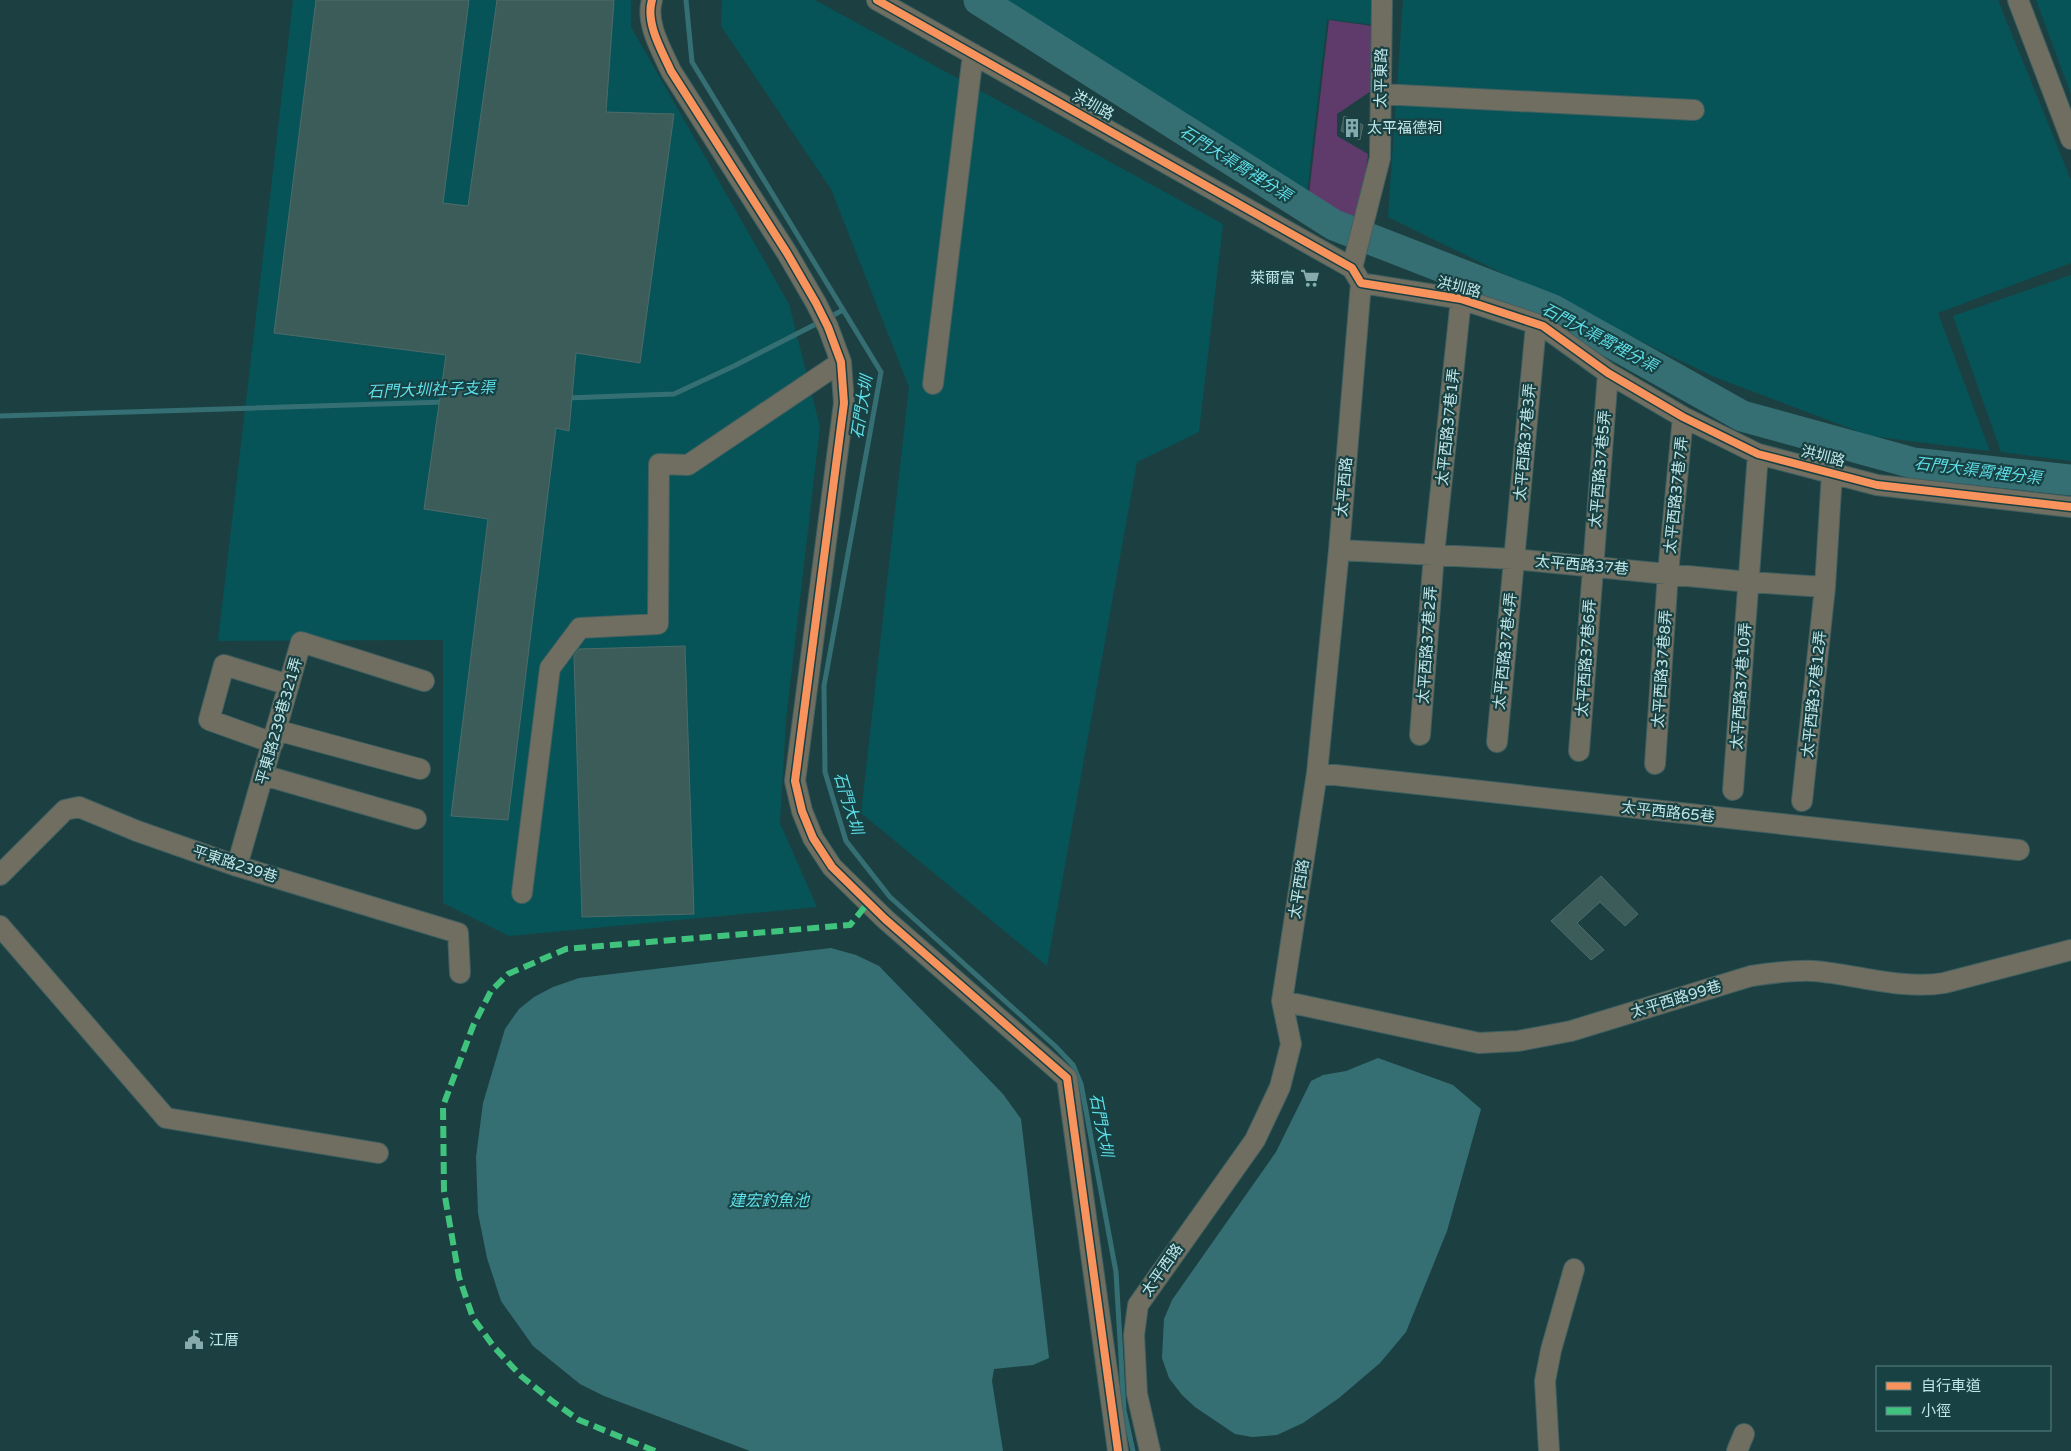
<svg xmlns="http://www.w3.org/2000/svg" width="2071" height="1451" viewBox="0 0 2071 1451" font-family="'Varela Round','Noto Sans TC',sans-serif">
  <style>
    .built { fill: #065458 }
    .green { fill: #5f3b6b }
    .water { fill: #356f73 }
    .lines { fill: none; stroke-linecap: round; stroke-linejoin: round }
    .stream { stroke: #356f73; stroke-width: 5 }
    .river { stroke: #356f73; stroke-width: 31 }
    .building { fill: #3c5c5a; stroke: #4d6b6a }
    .minor-casing { stroke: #405f60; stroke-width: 22 }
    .minor { stroke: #706e60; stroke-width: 20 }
    .quiet { stroke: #40c37c; stroke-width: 6; stroke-dasharray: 12 6; stroke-linecap: butt }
    .cycleway-casing { stroke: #184144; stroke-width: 11 }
    .cycleway { stroke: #f8935d; stroke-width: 8 }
    .labels { text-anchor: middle; stroke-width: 4.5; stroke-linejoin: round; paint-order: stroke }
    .street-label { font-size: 15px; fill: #c0e5e7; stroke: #184144 }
    .poi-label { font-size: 15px; fill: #c0e5e7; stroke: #184144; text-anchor: start }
    .water-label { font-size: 16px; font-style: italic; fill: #5fdfe8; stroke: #184144 }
  </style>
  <rect width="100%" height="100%" fill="#1c4042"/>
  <path class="built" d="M293,0h338v27l158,277 31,123 -34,293 -6,103 37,84 -308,29 -66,-33v-263l-225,1z
    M722,0h93l408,224 -24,208 -62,30 -90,504 -186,-153 48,-426 -78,-198 -110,-163z
    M996,0h381l-2,25 -48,-6 -21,183z
    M1403,0h595l73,180v83l-133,50 52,138 -120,-15 -158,-60 -324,-159z
    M2036,0h35v94z
    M2071,275v186l-70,-9 -48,-136z"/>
  <path class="green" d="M1329,20l50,7 -5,62 -37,25v22l31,18 -9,76 -23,-9 -28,-18z"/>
  <path class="water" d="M831,948l25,7 23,11 124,128 18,25 28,239 -16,7 -39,4 -2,12 11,70h-253l-146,-55 -24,-12 -47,-38 -32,-45 -14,-43 -9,-45 -2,-56 7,-54 22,-74 14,-20 15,-12 19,-10 26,-9z
    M1378,1058l75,27 28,24 -34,122 -41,101 -26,31 -41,35 -36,25 -26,12 -25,2 -17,-3 -40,-27 -13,-12 -13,-17 -7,-20 2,-39 8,-19 104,-148 35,-71 12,-6 23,-4z"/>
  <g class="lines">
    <path class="stream" d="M686,0l6,62 189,310 -57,314 1,86 21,69 44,56 165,149 18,19 8,19 35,188 8,138 9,41
      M828,318l15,-8
      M566,398l108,-4 60,-28 86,-44
      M0,416l445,-14"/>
    <path class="river" d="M979,0l355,225 219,85 189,106 171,47 158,17"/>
  </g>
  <path class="building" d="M316,0h153l-26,203 25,3 29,-206h117l-8,112 68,2 -34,249 -64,-10 -7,78 -13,-3 -48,392 -57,-4 37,-297 -64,-10 22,-154 -172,-22z
    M1344,116l19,9 -3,15 -19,-9z
    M685,646l9,268 -112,3 -8,-261 5,-7z
    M1601,876l37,38 -13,12 -25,-24 -23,21 27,27 -13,10 -40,-39z"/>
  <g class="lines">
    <g class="minor-casing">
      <path id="minor" d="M652,0c-7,23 10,51 19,71l116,182 29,50 12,24 13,35 3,41 -49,378 7,30 11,27 19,29 53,52 182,159 51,373
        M877,0l475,268 9,15 100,16 82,27 65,47 75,44 75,37 119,31 194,22
        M2018,0l53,139
        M1381,94l313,16
        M1352,268l28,-110 2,-158
        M933,384l40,-330
        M1339,550l175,9 235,23 76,5
        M276,730l144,39
        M1420,735l14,-181 27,-255
        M1497,742l39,-417
        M273,743l-64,-23 15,-55 65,20
        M1579,751l29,-378
        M1655,764l13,-191 15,-156
        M1317,773l702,77
        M263,775l153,44
        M1733,790l25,-336
        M1802,801l23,-214 7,-114
        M237,866l64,-224 123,39
        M0,875l65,-65 14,-3 58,24 100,35 221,67 2,40
        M522,893l28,-225 30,-40 78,-4 1,-160 29,1 153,-103
        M0,926l166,192 212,35
        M1282,1001l197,42 39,-2 53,-10 180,-55c20,-3 41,-6 62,-5 43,3 87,19 131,12l127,-33
        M1150,1451l-13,-57 -3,-59 4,-30 117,-165 25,-53 11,-43 -9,-43 35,-228 22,-223 22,-267
        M1549,1451l-4,-70 6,-31 23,-81
        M1737,1451l7,-17"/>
    </g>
    <use href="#minor" class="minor"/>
    <path class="quiet" d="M655,1451l-76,-31 -27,-19 -31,-25 -27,-29 -21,-29 -14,-41 -15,-86 -1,-85 30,-80 18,-35 17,-17 58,-25 284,-24 18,-22"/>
    <g class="cycleway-casing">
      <path id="cycleway" d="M652,0c-7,23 10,51 19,71l116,182 29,50 12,24 13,35 3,41 -49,378 7,30 11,27 19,29 53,52 182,159 51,373
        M877,0l475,268 9,15 100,16 82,27 65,47 75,44 75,37 119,31 194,22"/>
    </g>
    <use href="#cycleway" class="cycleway"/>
  </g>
  <defs>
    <g id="building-bare" transform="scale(1.5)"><path d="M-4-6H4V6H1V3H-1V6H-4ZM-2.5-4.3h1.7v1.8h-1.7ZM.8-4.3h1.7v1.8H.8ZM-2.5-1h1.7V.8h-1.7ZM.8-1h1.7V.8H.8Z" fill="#87abad" stroke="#184144" stroke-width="2.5" paint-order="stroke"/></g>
    <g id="supermarket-bare" transform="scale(1.5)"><path d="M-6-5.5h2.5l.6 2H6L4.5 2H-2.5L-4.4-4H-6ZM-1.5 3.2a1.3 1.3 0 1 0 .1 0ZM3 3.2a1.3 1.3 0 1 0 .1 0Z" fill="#87abad" stroke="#184144" stroke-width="2.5" paint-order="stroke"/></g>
    <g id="civic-bare" transform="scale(1.5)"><path d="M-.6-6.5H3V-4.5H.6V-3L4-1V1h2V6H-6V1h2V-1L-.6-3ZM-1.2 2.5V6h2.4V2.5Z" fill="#87abad" stroke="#184144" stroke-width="2.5" paint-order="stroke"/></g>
  </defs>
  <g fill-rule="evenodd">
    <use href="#building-bare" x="1352" y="128"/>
    <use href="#supermarket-bare" x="1310" y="278"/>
    <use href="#civic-bare" x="194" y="1340"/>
  </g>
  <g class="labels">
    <g class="street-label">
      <text transform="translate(1381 78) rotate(-89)" y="5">太平東路</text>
      <text transform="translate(1093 105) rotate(29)" y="5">洪圳路</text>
      <text transform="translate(1459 287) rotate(14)" y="5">洪圳路</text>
      <text transform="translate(1448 427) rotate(-84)" y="5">太平西路37巷1弄</text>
      <text transform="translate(1525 442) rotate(-85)" y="5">太平西路37巷3弄</text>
      <text transform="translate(1823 456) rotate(14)" y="5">洪圳路</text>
      <text transform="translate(1600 469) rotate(-85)" y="5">太平西路37巷5弄</text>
      <text transform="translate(1344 487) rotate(-85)" y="5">太平西路</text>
      <text transform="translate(1676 495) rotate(-84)" y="5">太平西路37巷7弄</text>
      <text transform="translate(1582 565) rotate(5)" y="5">太平西路37巷</text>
      <text transform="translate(1427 645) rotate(-86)" y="5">太平西路37巷2弄</text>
      <text transform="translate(1505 651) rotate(-84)" y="5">太平西路37巷4弄</text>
      <text transform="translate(1586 658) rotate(-86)" y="5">太平西路37巷6弄</text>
      <text transform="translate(1662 669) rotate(-86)" y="5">太平西路37巷8弄</text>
      <text transform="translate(1741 686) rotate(-86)" y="5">太平西路37巷10弄</text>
      <text transform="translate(1814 694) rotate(-84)" y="5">太平西路37巷12弄</text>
      <text transform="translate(279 721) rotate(-74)" y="5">平東路239巷321弄</text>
      <text transform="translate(1668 812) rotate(6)" y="5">太平西路65巷</text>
      <text transform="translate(235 864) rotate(18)" y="5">平東路239巷</text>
      <text transform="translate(1299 889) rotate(-81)" y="5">太平西路</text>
      <text transform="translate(1676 999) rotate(-17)" y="5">太平西路99巷</text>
      <text transform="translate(1162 1270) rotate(-55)" y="5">太平西路</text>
    </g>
    <g class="poi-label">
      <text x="1367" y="133">太平福德祠</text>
      <text x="1295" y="283" text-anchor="end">萊爾富</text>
      <text x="209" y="1345">江厝</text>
    </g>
    <g class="water-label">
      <text transform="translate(1236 163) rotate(32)" y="6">石門大渠霄裡分渠</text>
      <text transform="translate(1600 337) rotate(28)" y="6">石門大渠霄裡分渠</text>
      <text transform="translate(431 389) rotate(-2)" y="6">石門大圳社子支渠</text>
      <text transform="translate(861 407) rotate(-81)" y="6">石門大圳</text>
      <text transform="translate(1978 470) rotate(7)" y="6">石門大渠霄裡分渠</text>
      <text transform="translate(849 803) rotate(73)" y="6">石門大圳</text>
      <text transform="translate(1102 1125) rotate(79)" y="6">石門大圳</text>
      <text x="769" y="1206">建宏釣魚池</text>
    </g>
  </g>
  <rect x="1876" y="1366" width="175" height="65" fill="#184144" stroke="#5b8385"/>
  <rect x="1886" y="1382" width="25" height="8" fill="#f8935d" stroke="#5b8385"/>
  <text x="1921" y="1391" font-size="15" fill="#c0e5e7">自行車道</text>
  <rect x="1886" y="1407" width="25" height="8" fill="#40c37c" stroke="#5b8385"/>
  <text x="1921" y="1416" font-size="15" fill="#c0e5e7">小徑</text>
</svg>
